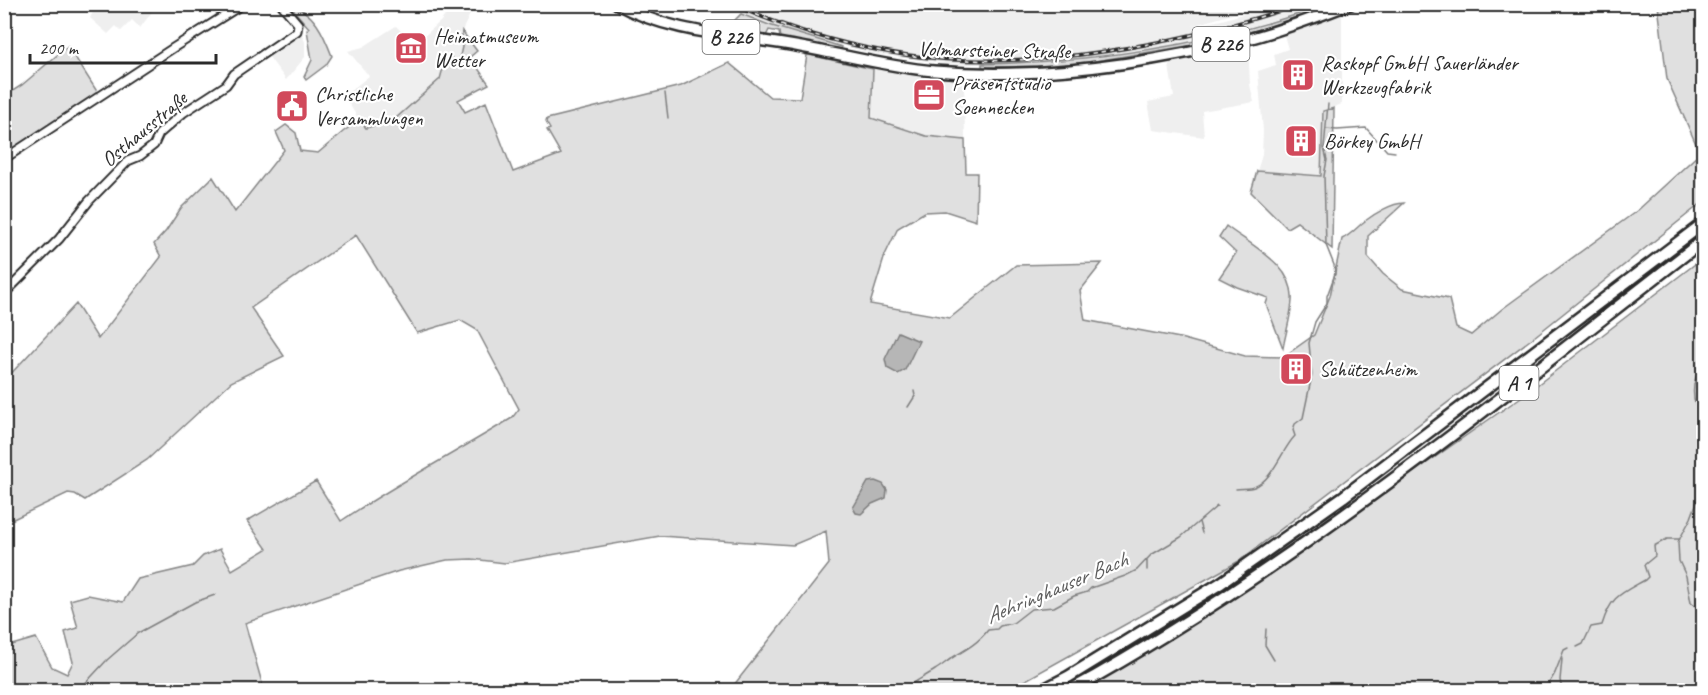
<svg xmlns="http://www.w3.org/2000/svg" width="1708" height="695" viewBox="0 0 1708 695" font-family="Caveat,sans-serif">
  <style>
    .built { fill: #efefef }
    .green { fill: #e0e0e0; stroke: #868686; stroke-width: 1.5 }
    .water { fill: #b6b6b6; stroke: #7e7e7e; stroke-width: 1.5 }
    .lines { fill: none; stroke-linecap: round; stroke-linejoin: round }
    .stream { stroke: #7e7e7e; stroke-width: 1.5 }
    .minor-casing { stroke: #2b2b2b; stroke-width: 11 }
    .major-casing { stroke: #2b2b2b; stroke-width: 14 }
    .highway-casing { stroke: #2b2b2b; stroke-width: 15 }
    .minor { stroke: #fff; stroke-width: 7 }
    .major { stroke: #fff; stroke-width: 9 }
    .highway { stroke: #fff; stroke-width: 10 }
    .rail-casing { stroke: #2b2b2b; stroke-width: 4 }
    .rail { stroke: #fff; stroke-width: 1.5; stroke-dasharray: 4.5; stroke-linecap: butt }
    .labels { text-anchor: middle; stroke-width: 4.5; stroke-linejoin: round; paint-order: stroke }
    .shield { fill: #fff; stroke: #6b6b6b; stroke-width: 1.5 }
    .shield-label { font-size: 20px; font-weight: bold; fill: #2b2b2b }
    .poi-label { font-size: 21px; fill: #2b2b2b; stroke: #fff; text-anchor: start }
    .street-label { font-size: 21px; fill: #2b2b2b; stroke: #fff }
    .water-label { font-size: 22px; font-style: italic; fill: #5c5c5c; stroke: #fff }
  </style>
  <rect width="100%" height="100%" fill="#fff"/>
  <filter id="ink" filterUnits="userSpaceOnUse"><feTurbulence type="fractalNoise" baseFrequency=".0167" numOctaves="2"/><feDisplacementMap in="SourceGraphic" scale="12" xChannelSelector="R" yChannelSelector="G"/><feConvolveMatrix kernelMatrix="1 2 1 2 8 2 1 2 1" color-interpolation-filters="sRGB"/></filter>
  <g filter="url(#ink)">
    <path class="built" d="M97,5v-1l60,1 -17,23 -8,-8 -11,11 -5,-5 -8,8 -18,-16z
      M448,5h23l2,3 -11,23v16l-4,19 -8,-11 -5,7 -5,16 -44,40 -31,11 -21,-33 25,-20 -21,-25 15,-4 33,-21 14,14 3,1 9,-3 19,-17 6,-8z
      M723,5h541l-73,21 31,-6 50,-15h53l-82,24 -68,16 -80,13 -113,6h-34l-78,-11 -101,-28z
      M1342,8v96l-19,7 -2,65 -64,-5 5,-16 1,-24 -5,-60 18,-6 -2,-11 14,-5 -6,-21z
      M301,33l4,9v15l-19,23 -17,-23z
      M1248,43l2,42 4,17 -52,9 2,26 -51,-7 -5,-28 26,-5 -6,-38z
      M873,69l91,9 1,62 -39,-4 -55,-18z"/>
    <path class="green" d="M289,5c25,5 35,30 43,51l-6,9 -20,15 -2,-3 8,-17 -5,-30 2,-2z
      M1325,5h8l-68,23 -66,16 -104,17 -41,5 -72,1v-3c116,-2 233,-20 343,-59z
      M1658,5h37l9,30 -1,167 -169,135 -295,224 -231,129h-278l99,-126 -3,-33 -33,14 -133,-9 -155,27 -33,-4 -25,1 -48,11 -154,52 19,67h-259v-43l31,-9 16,29 15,7 6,-12 -8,-30 13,-4 -8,-28 18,-5 35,7 15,-23 55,-13 10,-10 17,-7 12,21 35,-21 -20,-28 69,-40 25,40c55,-37 114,-68 171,-103l7,-9 -42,-79 -17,-10 -43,13 -61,-98 -105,73 33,48 -53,26 -84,78 -62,40 -10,-6 -7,-1 -63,30v-143l71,-76 22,35 63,-82 -7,-13 12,-13 15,-23 32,-31 22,35 49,-62 -8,-18 10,-7 10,8 4,18 18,2 26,-22 16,-11 6,8 30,-10 44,-39 5,-18 4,-6 9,10 4,-18v-16l15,20 -7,6 19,27 -31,16 7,12 21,-10 27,70 48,-18 -14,-24 3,-1 -4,-7 1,-3 134,-33 48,-23 41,34 30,1 7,-43 -7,-2 73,16 -2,49 55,18 39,4 1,33h11l-1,48 -31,-10 -20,1 -27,16 -13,27 -15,49 80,14 66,-53 86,-2 -22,28 5,29 95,18 65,18 38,1 31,-22 16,-39 12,-57c9,-4 15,-12 23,-18 9,-7 27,-18 39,-18l-36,33v21l15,17 19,15 47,10 7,29 15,7 31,-26 136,-99 62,-57 -33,-74z
      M741,14l28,11 73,22 -1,2 -61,-11 -1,-6 -10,-2 -3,6 -45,-4v-3l7,-2z
      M68,46l30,47 -93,62v-59l17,-11z
      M1334,108l-2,141 -35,-27 -10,6 -36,-36 6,-21 64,5 2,-65z
      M1226,226c24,19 69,39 66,75 -1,15 -6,31 -9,47l-17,-44 2,-6 -31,-11 -18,-9 17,-25 -17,-16z
      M1703,258v432h-621l143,-86 299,-209z"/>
    <path class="water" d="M898,332l21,9 -14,29 -7,4 -11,-6 -2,-9z
      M875,481l8,3 4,6 -1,8 -14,6 -11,10 -5,-1 -3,-5 15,-26z"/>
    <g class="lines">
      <path class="stream" d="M665,93l3,25
        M1326,129l11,1 29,-2 21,23 8,1
        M1704,365c-14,14 -14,39 0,54
        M908,407l7,-11 -1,-5
        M1704,483l-13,35 -13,24 1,19 7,15 5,27 9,6 4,5
        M1236,489c6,-1 13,0 18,-2 19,-7 28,-38 41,-51l-2,-6 2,-6 8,-6 9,-43 -3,-32 6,-21 12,-19v-7l8,-22 -1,-9 -8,-20 -2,-69 3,-16 -3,-12 4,-44
        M1199,522l3,11
        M1147,559v11
        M1266,629l-1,16 9,15
        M1577,647l6,-3 8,-17 11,-2c9,-29 18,-31 43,-45l3,-3 -4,-12 11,-9 -1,-10 13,-7h13
        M79,690l28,-30 31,-27 57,-31 20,-7
        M903,690c11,-8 21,-13 32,-20 7,-4 13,-10 20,-14 12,-7 24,-14 33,-26l9,-1 3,-3 13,-3 18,-14 23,-2 20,-11 13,-4 4,-4 34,-12 12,-6 14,-15 30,-18 36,-31
        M1545,690l10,-17 9,-23 4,-2
        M1562,690l-2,-10 2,-21"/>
      <g class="minor-casing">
        <path id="minor" d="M4,159l169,-111 70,-44
          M4,294l55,-55 30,-38 39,-40 12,-5 14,-11 5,-11 24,-21 43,-28 8,-11 63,-43 1,-7 -17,-20"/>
      </g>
      <g class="major-casing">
        <path id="major" d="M617,4c56,31 122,31 184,43 44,8 88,20 133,24 105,9 213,-7 314,-32 35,-9 70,-23 103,-35"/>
      </g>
      <g class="highway-casing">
        <path id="highway" d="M1043,690l25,-13 153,-94 122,-86 361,-274
          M1071,690c227,-125 428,-292 633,-450"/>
      </g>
      <use href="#minor" class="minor"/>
      <use href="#major" class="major"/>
      <use href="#highway" class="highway"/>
      <g class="rail-casing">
        <path id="rail" d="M731,4c56,25 114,42 175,51 126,18 275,-11 395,-51"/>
      </g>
      <use href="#rail" class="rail"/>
    </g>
  </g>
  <defs>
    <g id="museum-square" transform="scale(1.725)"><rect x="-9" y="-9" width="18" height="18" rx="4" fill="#d1495b" stroke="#fff"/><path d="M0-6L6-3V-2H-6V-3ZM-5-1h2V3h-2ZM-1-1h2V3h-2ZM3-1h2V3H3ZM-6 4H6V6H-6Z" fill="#fff"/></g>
    <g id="building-square" transform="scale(1.725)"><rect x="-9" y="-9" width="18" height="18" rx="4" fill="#d1495b" stroke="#fff"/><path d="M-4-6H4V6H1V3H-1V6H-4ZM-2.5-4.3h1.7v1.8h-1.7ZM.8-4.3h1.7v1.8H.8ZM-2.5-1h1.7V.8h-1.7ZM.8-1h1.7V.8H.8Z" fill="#fff"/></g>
    <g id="office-square" transform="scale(1.725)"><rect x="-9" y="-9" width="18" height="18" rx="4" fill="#d1495b" stroke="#fff"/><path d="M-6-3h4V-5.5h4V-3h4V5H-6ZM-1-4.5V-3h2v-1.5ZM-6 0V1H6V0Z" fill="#fff"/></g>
    <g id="civic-square" transform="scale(1.725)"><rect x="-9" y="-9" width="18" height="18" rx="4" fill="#d1495b" stroke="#fff"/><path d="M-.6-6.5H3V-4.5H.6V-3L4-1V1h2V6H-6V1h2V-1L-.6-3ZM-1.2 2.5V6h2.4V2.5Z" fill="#fff"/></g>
  </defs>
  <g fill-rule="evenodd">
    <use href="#museum-square" x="411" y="48"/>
    <use href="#building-square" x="1298" y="75"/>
    <use href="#office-square" x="929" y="95"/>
    <use href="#civic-square" x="292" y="106"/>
    <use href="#building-square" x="1301" y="141"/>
    <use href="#building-square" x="1296" y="369"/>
  </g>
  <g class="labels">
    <g class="shield">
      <rect x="702.5" y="20" width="57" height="34" rx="4.5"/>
      <rect x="1192.5" y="27" width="57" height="34" rx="4.5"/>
      <rect x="1499.5" y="366" width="39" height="34" rx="4.5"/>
    </g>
    <g class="shield-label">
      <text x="731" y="44">B 226</text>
      <text x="1221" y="51">B 226</text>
      <text x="1519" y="390">A 1</text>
    </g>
    <g class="poi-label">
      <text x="434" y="43">Heimatmuseum<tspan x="434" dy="24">Wetter</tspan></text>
      <text x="1321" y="70">Raskopf GmbH Sauerländer<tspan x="1321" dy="24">Werkzeugfabrik</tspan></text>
      <text x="952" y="90">Präsentstudio<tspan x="952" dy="24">Soennecken</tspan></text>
      <text x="315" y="101">Christliche<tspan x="315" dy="24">Versammlungen</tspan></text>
      <text x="1324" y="148">Börkey GmbH</text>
      <text x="1319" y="376">Schützenheim</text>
    </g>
    <g class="street-label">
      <text transform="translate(994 50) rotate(1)" y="7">Volmarsteiner Straße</text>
      <text transform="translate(144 129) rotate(-40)" y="7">Osthausstraße</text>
    </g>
    <g class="water-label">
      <text transform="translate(1056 587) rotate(-23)" y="8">Aehringhauser Bach</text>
    </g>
  </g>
  <rect width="1708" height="695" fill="none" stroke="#fff" stroke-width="24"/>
  <rect x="12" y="12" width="1684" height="671" fill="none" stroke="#2b2b2b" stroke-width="2" filter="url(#ink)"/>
  <path d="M30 54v9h186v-9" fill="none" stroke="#2b2b2b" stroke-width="3"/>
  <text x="39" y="54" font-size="18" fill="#2b2b2b" stroke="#ffffff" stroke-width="4.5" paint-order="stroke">200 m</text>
</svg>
